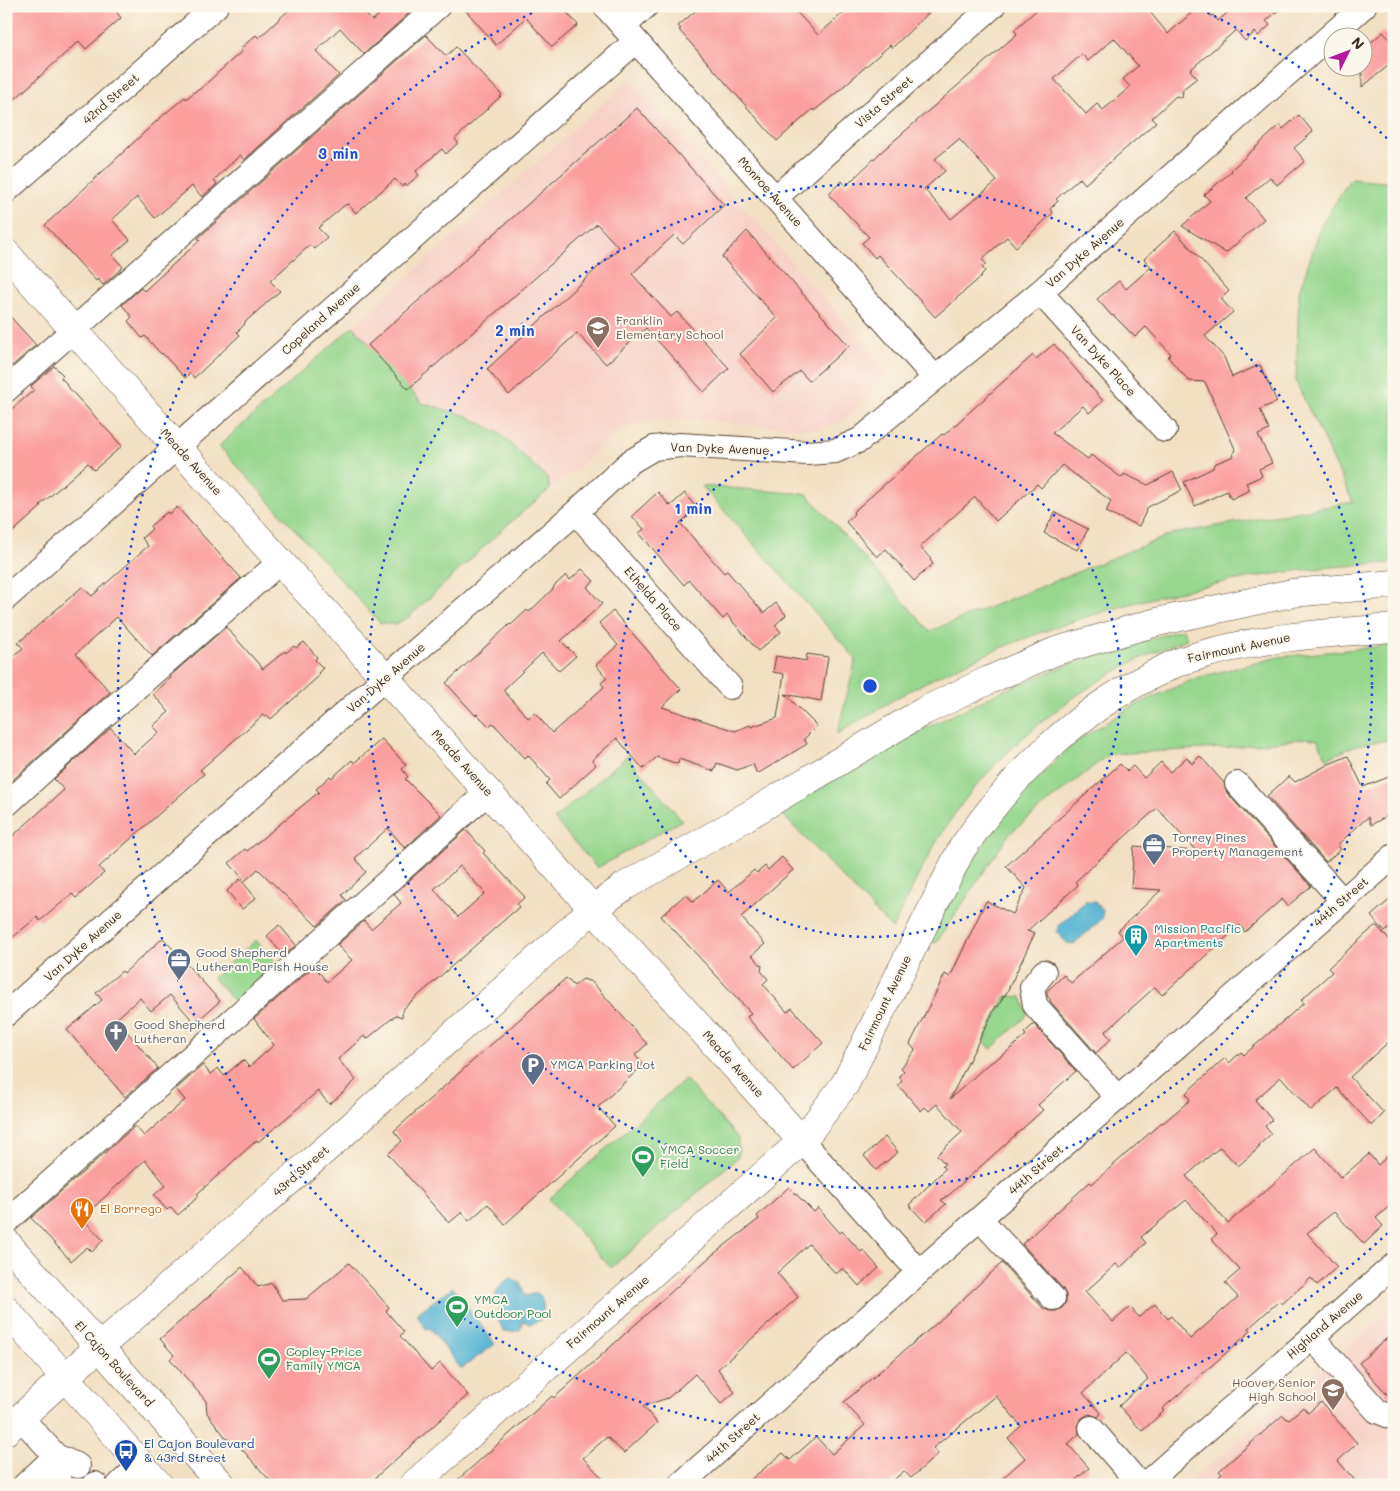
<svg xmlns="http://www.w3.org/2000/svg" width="1400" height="1491" viewBox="0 0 1400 1491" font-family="Mali,sans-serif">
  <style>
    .built { fill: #f7d1c7 }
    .green { fill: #96d78d; stroke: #688056 }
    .water { fill: #55b4d3; stroke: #486f78 }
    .building { fill: #fa9f9e; fill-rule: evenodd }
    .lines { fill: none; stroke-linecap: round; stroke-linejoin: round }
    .minor-casing { stroke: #564537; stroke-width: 26 }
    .major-casing { stroke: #564537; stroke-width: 29 }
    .minor { stroke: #fff; stroke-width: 24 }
    .major { stroke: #fff; stroke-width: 28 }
    .ring { fill: none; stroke: #1d4ed8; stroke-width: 2.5; stroke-dasharray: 2.5 5 }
    .labels { text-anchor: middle; stroke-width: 4; stroke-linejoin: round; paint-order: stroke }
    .street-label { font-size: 12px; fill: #3b2a1e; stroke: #fbf7ec }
    .education-label { font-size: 12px; fill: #785e54; stroke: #fbf7ec; text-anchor: start }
    .service-label { font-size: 12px; fill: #4e5e75; stroke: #fbf7ec; text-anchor: start }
    .culture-label { font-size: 12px; fill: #0d838f; stroke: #fbf7ec; text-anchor: start }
    .worship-label { font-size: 12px; fill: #5b616d; stroke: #fbf7ec; text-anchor: start }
    .leisure-label { font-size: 12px; fill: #27864d; stroke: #fbf7ec; text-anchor: start }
    .food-label { font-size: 12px; fill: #c56008; stroke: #fbf7ec; text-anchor: start }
    .transit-label { font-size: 12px; fill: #164399; stroke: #fbf7ec; text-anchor: start }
    .centre { fill: #1d4ed8; stroke: #fbf7ec; stroke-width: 2.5 }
    .ring-label { font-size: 15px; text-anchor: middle; font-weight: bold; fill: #1d4ed8; stroke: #fbf7ec; stroke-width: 4; stroke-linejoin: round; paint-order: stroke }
  </style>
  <rect width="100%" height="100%" fill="#fbf7ec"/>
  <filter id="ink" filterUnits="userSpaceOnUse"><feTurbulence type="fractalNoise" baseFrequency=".02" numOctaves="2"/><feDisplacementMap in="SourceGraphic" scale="10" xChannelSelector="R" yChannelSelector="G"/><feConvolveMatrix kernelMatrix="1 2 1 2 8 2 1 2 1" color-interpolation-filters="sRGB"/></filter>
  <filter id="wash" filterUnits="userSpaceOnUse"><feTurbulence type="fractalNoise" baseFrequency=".0096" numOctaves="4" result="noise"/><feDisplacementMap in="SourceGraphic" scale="20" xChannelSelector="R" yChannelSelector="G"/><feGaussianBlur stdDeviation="1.12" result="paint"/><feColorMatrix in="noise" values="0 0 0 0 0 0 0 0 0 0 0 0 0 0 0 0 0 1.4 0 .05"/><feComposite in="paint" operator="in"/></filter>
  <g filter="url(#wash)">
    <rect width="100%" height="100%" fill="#f2e0c3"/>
    <path class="built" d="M630,79l259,293 -45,48 -25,10 -127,-10 -32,-1 -30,7 -15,9 -31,28 -46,35 -31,26 -98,93 -14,7 -15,-1 -161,-177z
      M1394,1307v178h-208l173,-148z"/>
    <path class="green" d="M1350,179l44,4v380c-159,6 -320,46 -462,116 -33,16 -64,37 -95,55l19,-75 -154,-173 105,8 123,137 242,-97 181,-32 -57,-120 3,-91 23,-67z
      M353,326l69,77 45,13 32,17 48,45 3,11 -45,38 -96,90 -14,7 -15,-1 -161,-177z
      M1183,629l4,10c-19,8 -39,15 -56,24 -69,35 -142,97 -184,162 -21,33 -38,69 -55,104l-112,-117 119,-71 103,-50 77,-30z
      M1394,645v94l-38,6 -29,14 -9,-19 -10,-2 -85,10 -114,6 -99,79 -74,110 -8,-2 43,-79 39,-55 61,-62 60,-38 65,-29 83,-21z
      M627,756l55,64 -85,48 -43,-49z
      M256,940l22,26 -42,38 -23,-26z
      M1006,996l16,1 6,16 -3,3 1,1 -35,32 -7,-9z
      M685,1079l53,59v19l-127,111 -62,-69z"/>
    <path class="water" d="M1087,900l3,2 4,-1 9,10 -1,4 1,3 -29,26 -7,-1 -10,-11 1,-6z
      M511,1278l9,4 5,14 12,-3 4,3c3,9 3,15 0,24l-11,4 -7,-3 -3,9 -8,2 -9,-1 -7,-17 5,-8 -6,-8c2,-10 6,-15 16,-20z
      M453,1287l42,57 -34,25 -31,-41 -4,1 -10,-15z"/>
    <g id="blocks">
      <path class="building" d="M6,6h106l9,12 -35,31 -7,-8 -73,66z
        M293,6h66l13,15 17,-15h28l-53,48 -24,-26 -24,23 23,24 -95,85 -4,-5 -26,25 3,4 -15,13 -10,-11 -37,32 -18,-21 -25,23 18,20 -18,15 11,12 -20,18 -5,-6 -2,2 -51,-56 115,-107 25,-21 1,2 12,-10 1,1 43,-39 -2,-2 16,-14 3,3z
        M462,6h99l17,19 -26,22 -26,-29 -30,27z
        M701,6h90l27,29 33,-29h85l-44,42 -2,-3 -54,48 -22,18 -1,-2 -36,32 -98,-111 2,-1 -3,-3z
        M1041,6h104l23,28 31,-28h3l9,10 2,-1 5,6 17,-15h48l-17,15 4,4 -12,11 -3,-4 -10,9 -9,-11 -46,40 7,8 -14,11 -1,9 -6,-2 -24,22 4,4 -71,62 -5,-6 -24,21 2,2 -8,8 3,4 -37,34 -9,-10 -25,22 4,5 -4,3 3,4 -4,4 1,1 -47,41 -57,-62 -3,3 -13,-15 7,-6 -41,-43 14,-13 4,5 35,-34 136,-118 -3,-4zM1114,38l24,28 -15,13 7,8 -27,23 -6,-6 -11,10 -32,-35 28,-25 6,7zM959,139l38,42 -46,38 -27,-30 21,-18 -10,-12z
        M1383,32l11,12v17l-32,26v-37z
        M426,35l20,21 10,-9 46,48 -47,44 3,4 -12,11 -4,-5 -26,22 3,4 -13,11 -1,-2 -3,3 -7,-8 -39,34 -8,-9 -3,1 -27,23 9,9 -13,12 -4,-4 -40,36 10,10 -36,32 1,1 -8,8 3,3 -46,43 -4,-5 -5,5 -23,-25 -1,1 -16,-18 -3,2 -14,-17 4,-4 -10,-12 19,-17 3,3 56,-51 -2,-2z
        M637,108l87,97 -41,39 -9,-9 -42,39 39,43 6,-5 52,56 -25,24 -58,-64 -40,36 -29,-31 -68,62 -22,-26 132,-121 -22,-24 -189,165 -40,-44z
        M1299,115l14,17 -19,16 11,13 -28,24 -7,-8 -24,21 18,21 -38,34 -44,-27 28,-25 -6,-6 28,-24 -1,-1 49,-45 3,4z
        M747,231l102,115 -40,35 -9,-10 -27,21 -33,-38 37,-36 -55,-61z
        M1175,231l54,60 -8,8 12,13 -28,24 19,21 8,20 28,-12 17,37 -17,7 9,21 -11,5 14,28 -13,6 3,7 -16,7 4,7 -19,9 -4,-8 -32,15 -11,-24 29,-14 1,-4 20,-8 -1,-3 3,-2 -31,-69 -16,-1 -21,-24 3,-3 -25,-27 -11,10 -22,-22 -1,1 -15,-17 22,-18 7,8 25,-22 -7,-8z
        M6,312l30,33 -24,21 -6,-7z
        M1054,344l49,57 -14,12 -6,-7 -31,27 36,26 3,-4 31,23 2,-4 24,11 25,-13 9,18 -34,17 -9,19 -33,-14 5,-11 -49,-36 -21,23 -4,-4 -41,37 -21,-24 -55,50 11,12 -1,1 3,4 -19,17 -28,-32 -9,8 -31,-35 8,-8 -1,-2 89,-78 2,1 89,-80 3,4z
        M54,366l9,9 -2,3 6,6 -1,1 56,61 -28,24 -6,-7 -48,42 1,2 -35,31v-124l28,-24 -3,-4z
        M658,492l12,14 15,-13 12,16 -17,14 44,50 3,-2 37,42 12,-10 10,12 -11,10 6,7 -23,19 -31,-36 -4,4 -34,-39 -5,5 -45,-52 5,-4 -12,-13z
        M177,507l64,71 -89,78 -35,-39 -41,37 34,38 -104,94v-125l17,-13 -5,-5 64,-56 10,9 56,-50 -6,-8 10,-9 -2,-3 17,-14 2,2z
        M1055,512l33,17 -11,21 -33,-17z
        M582,569l12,12 -7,6 15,17 -41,37 15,15 -17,15 -17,-18 -39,37 25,28 7,-5 17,20 52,-46 -3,-4 6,-5 -11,-13 22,-20 -19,-22 14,-12 68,78 -19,18 73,24 15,-6 1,2 26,-9 7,-44 -11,-2 3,-16 30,5 1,-7 21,3 -7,44 -36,-7 32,32 -13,13 3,5 -50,30 -4,-10 -16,6 -20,-7 -3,8 -35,-12 -1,5 -21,-7 -14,12 -26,-31 -25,22 4,5 -37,34 -13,-15 4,-4 -22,-25 -3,3 -32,-35 -4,3 -12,-12 -2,1 -29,-32 64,-59 1,1 16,-15 2,2 25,-24 -1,-1 13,-12 4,5z
        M226,627l37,42 22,-18 1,2 8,-7 2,2 8,-6 13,15 -2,3 8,8 -5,5 2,2 -49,44 -3,-3 -2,1 -3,-2 -63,55 4,4 -105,93 5,6 -28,25 -4,-4 -32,27 -3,-4 -31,26v-101l58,-52 -10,-11 57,-51 23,26 25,-22 -6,-6 16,-14 -16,-18 18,-16 -1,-2z
        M382,739l24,26 -4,4 6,8 -3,2 36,36 -36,33 -17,-20 -33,30 11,14 -24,23 4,5 -29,26 -59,-57 -13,12 -16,-18 16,-14 2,2 72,-59 -3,-3 14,-13 2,2 20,-18 2,3z
        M1200,756l24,27 3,10 84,93 -23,20 -6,-7 -37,33 -5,-7 -78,70 -7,-8 -50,45 6,7 -15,14 -46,-52 1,-1 -4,-4v-5l17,-16 7,8 16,-14 36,-32 -5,-6 43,-41 -30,-2 3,-42 62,5 -39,-43 -66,59 -16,15 3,3 -51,46 8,2 -30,63 -1,-1 -6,12 -2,-1 -46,93 36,-33 22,-15 18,-16 -2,-2 10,-9 42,47 -38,34 5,5 -94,85 -8,5 5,4 -21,18 -16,-17 36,-36 -3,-3 3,-2 -8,-9 25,-23 -25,-28 -8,7 -4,-4 -4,4 -23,-26 4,-4 -3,-5 5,-5 -3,-3 14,-18 -5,-6 35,-70 5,3 36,-76 27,13 13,-26 -20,-22 114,-102 7,7 6,-5 11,12 17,-16 9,10 17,-15 5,7z
        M1348,756l15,31 31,-12v37l-23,13 -3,-8 -31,28 4,4 -15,13 -59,-66 22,-20 6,6 34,-18z
        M466,830l19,21 -2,2 42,44 -8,7 2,3 -116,102 -1,8 -6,-2 -29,24 -3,-3 -26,23 18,21 -19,18 -8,6 -11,-13 -60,51 -1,-2 -60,54 2,2 -21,19 -7,-8 -4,3 -13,-15 12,-10 -21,-25 -63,58 21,22 -11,12 -5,-5 -16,14 -40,-43 104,-92 9,10 41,-36 -9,-11 27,-24 7,9 8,-6 6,8 19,-16 6,7 25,-22 -20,-26 60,-53 13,16 25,-22 -15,-15 27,-24 7,8 30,-26 -7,-9zM460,866l25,27 -27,24 -24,-28z
        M782,857l11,13 -52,47 24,27 -13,11 10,11 -1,5 7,8 -5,5 24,28 5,-4 31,35 -30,27 -46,-53 4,-4 -90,-97 25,-22 7,8 25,-22 11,12 25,-22 3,3 8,-7 3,4z
        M240,879l16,19 -14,11 -15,-18z
        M1394,896v28l-9,8 -14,-16z
        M279,925l17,20 -12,11 -17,-20z
        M1376,925l18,20v92l-44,40 34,36 -12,13 -35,-38 -26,23 -30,-34 -26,23 17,20 -7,6 6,8 -13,12 2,1 -22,19 -18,-19 -34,29 42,47 87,-75 26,30 28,-24 9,11 16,-15v52l-18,16 7,8 -19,18 -30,-32 -27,21 30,34 -20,18 -6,-7 -29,26 -3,-3 -30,27 2,3 -89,78 2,2 -22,20 -23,-25 29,-27 -22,-26 -43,40 18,20 -3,4 -9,-3 -7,4 -4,6 1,10 -11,10 21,24 -19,17h-75l30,-27 -17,-20 13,-12 -25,-30 -63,52 5,6 -27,24 -7,-7 -16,14h-144l39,-32 7,7 26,-23 16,17 33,-29 -21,-23 94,-80 64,-59 41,45 6,3h7l6,-3 4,-6v-7l-3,-6 -41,-45 68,-62 2,2 70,-62 1,1 27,-23 -4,-7 39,-35 4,5 12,-11 3,3 60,-52 -3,-3 31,-28 -4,-4zM1186,1200l31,34 -6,5 29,31 -15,13 13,14 -48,42 -19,-23 -3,3 -13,-15 -16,13 -9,-10 -17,15 -28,-30 31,-28 4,4 26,-25 -5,-6z
        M163,938l57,63 -25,22 -25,-28 -19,16 -11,-13 -24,21 42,49 -33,29 -58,-67 35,-30 -6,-7 26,-22 2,2z
        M566,978l8,8 9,-7 9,3 55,62 -12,11 8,10 -45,42 17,19 -110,98 -17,-20 -19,17 -7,-9 -13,11 -61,-69 14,-13 -8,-10z
        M885,1137l13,15 -22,18 -12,-14z
        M789,1187l25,25 4,-4 22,25 2,-2 19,21 2,-2 16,18 -20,18 -16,-18 -7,6 -27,-30 -32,29 21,24 -80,72 17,23 -14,12 -26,-30 -27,24 -25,8 14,17 -33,30 -17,-16 -24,21 26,27h-157l100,-89 2,2 157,-142 48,-37 -2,-3z
        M349,1263l40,44 -3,4 18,21 -4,4 31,35 9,-8 28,32 -101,90h-93l-35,-39 -13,-8 -19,-25 -1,-12 -36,-42 4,-4 -14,-16 82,-72 16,20 14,-4 10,17 24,-1z
        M1394,1332v70l-35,-39z
        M1321,1402l36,41 -19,18 21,24h-149l12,-11 -3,-3 64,-56 5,5 15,-13 5,6z"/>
    </g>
  </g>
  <g filter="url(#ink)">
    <use href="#blocks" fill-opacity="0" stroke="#564537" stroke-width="1"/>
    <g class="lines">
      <g class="minor-casing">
        <path id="minor" d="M605,6l330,372
          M623,27l23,-21
          M6,191l210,-185
          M775,198l218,-192
          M1040,292l125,138
          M6,390l432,-384
          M576,512l154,175
          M6,598l630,-557
          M1237,784l106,117
          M6,805l92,-84 182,-159
          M1044,972l-12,15 3,18 83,93
          M6,1014l356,-316 214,-186 54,-50 24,-14 26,-3 127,8 28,-2 25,-11 180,-148 324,-286
          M802,1141l117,131
          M980,1219l73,79
          M6,1222l482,-430
          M1312,1337l65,74 17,7
          M21,1418l35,38 -31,29
          M1091,1428l49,57
          M56,1456l3,27
          M56,1456l22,10
          M95,1484v1
          M119,1485l22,-21
          M680,1485l265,-236 449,-393
          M1144,1485l250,-220"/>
      </g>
      <g class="major-casing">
        <path id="major" d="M6,253l171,194 625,694
          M6,1242l216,243
          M6,1310l153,175
          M6,1431l59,-54 279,-244 249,-224 32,-23 114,-65 185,-110 65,-31 67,-29 101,-29 135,-29 102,-9
          M413,1485l389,-344 43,-57 116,-234c49,-72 114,-138 193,-176 9,-4 18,-10 28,-13 68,-23 140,-28 212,-33"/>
      </g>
      <use href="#minor" class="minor"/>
      <use href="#major" class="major"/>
    </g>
  </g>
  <g class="ring">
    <circle cx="870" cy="686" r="251"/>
    <circle cx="870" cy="686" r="502"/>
    <path d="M1393 1228A753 753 0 1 1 546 6M1194 6A753 753 0 0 1 1393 144"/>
  </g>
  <defs>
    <g id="school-pin" transform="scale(1.25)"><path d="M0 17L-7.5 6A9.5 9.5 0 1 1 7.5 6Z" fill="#8d6e63" stroke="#fbf7ec"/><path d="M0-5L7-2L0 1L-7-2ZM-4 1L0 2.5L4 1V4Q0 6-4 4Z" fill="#fff"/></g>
    <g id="office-pin" transform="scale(1.25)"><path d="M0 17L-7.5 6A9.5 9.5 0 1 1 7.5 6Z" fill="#5c6f8a" stroke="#fbf7ec"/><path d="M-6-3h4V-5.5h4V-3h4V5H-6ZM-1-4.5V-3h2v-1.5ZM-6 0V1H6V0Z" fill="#fff"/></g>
    <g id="building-pin" transform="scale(1.25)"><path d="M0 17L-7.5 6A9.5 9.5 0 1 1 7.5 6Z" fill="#0f9aa8" stroke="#fbf7ec"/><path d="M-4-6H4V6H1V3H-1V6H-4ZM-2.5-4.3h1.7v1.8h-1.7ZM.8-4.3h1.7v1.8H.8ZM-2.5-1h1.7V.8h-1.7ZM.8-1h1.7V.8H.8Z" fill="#fff"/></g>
    <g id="church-pin" transform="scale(1.25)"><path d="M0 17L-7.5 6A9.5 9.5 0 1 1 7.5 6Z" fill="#6b7280" stroke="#fbf7ec"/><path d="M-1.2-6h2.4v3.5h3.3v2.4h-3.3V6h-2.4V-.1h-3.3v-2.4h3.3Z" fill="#fff"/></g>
    <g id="parking-pin" transform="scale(1.25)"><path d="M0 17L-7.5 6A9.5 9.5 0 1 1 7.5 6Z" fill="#5c6f8a" stroke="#fbf7ec"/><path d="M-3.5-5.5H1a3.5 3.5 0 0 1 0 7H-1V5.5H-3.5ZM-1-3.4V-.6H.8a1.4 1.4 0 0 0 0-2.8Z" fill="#fff"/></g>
    <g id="stadium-pin" transform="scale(1.25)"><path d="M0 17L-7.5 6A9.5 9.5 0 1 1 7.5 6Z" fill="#2e9e5b" stroke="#fbf7ec"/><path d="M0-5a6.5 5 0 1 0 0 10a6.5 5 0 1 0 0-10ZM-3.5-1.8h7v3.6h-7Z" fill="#fff"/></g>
    <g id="restaurant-pin" transform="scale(1.25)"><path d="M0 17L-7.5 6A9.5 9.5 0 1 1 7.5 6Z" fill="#e8710a" stroke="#fbf7ec"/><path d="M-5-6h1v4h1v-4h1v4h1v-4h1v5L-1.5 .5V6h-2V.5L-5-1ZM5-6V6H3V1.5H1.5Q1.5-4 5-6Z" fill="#fff"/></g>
    <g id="bus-pin" transform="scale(1.25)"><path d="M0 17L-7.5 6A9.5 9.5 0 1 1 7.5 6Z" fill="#1a4fb4" stroke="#fbf7ec"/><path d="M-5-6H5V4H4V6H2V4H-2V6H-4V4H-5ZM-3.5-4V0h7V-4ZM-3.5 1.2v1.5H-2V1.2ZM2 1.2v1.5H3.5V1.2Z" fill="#fff"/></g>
  </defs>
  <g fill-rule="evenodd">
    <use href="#school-pin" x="598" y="328"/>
    <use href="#office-pin" x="1154" y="845"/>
    <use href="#building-pin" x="1136" y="936"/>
    <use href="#office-pin" x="179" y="960"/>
    <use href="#church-pin" x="116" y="1032"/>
    <use href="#parking-pin" x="533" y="1065"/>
    <use href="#stadium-pin" x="643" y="1157"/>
    <use href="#restaurant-pin" x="82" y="1209"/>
    <use href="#stadium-pin" x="457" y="1307"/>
    <use href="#stadium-pin" x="269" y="1359"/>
    <use href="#school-pin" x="1333" y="1390"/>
    <use href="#bus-pin" x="126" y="1451"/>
  </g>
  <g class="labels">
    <g class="street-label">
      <text transform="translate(111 99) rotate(-41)" y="4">42nd Street</text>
      <text transform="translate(884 102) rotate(-41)" y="4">Vista Street</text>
      <text transform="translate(770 192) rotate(48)" y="4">Monroe Avenue</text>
      <text transform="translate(1085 253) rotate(-41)" y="4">Van Dyke Avenue</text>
      <text transform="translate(321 319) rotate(-42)" y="4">Copeland Avenue</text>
      <text transform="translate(1103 361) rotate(48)" y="4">Van Dyke Place</text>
      <text transform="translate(720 449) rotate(2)" y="4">Van Dyke Avenue</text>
      <text transform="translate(191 462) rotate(48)" y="4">Meade Avenue</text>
      <text transform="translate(653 599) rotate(49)" y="4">Ethelda Place</text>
      <text transform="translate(1239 648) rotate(-12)" y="4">Fairmount Avenue</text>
      <text transform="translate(386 678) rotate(-41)" y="4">Van Dyke Avenue</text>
      <text transform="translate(462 763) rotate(48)" y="4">Meade Avenue</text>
      <text transform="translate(1341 902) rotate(-41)" y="4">44th Street</text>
      <text transform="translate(83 946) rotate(-42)" y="4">Van Dyke Avenue</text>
      <text transform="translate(885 1003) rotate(-64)" y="4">Fairmount Avenue</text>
      <text transform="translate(733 1064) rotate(48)" y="4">Meade Avenue</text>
      <text transform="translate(1036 1170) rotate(-41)" y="4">44th Street</text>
      <text transform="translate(301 1171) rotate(-41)" y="4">43rd Street</text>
      <text transform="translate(608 1312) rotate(-41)" y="4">Fairmount Avenue</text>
      <text transform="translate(1325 1325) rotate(-41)" y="4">Highland Avenue</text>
      <text transform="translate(114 1364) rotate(48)" y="4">El Cajon Boulevard</text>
      <text transform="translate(733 1438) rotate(-42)" y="4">44th Street</text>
    </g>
    <g class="education-label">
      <text x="616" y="325">Franklin<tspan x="616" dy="14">Elementary School</tspan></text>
      <text x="1316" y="1387" text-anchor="end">Hoover Senior<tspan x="1316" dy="14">High School</tspan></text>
    </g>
    <g class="service-label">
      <text x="1172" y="842">Torrey Pines<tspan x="1172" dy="14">Property Management</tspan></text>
      <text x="196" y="957">Good Shepherd<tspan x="196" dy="14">Lutheran Parish House</tspan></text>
      <text x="550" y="1069">YMCA Parking Lot</text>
    </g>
    <g class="culture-label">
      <text x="1154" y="933">Mission Pacific<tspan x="1154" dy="14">Apartments</tspan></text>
    </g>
    <g class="worship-label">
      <text x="134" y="1029">Good Shepherd<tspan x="134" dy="14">Lutheran</tspan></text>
    </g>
    <g class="leisure-label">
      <text x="660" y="1154">YMCA Soccer<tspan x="660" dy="14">Field</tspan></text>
      <text x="474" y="1304">YMCA<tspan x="474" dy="14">Outdoor Pool</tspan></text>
      <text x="286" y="1356">Copley-Price<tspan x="286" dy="14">Family YMCA</tspan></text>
    </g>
    <g class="food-label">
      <text x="100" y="1213">El Borrego</text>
    </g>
    <g class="transit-label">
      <text x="144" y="1448">El Cajon Boulevard<tspan x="144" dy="14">&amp; 43rd Street</tspan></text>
    </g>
  </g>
  <circle cx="870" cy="686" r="8" class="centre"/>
  <g class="ring-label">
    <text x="338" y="159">3 min</text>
    <text x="515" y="336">2 min</text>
    <text x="693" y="514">1 min</text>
  </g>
  <rect width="1400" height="1491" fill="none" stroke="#fbf7ec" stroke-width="25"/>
  <g transform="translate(1348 52) rotate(48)"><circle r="24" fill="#fbf7ec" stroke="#aea59a"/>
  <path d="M0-4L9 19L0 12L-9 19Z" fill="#b5179e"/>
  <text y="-8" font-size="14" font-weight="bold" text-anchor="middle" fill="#3b2a1e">N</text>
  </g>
</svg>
